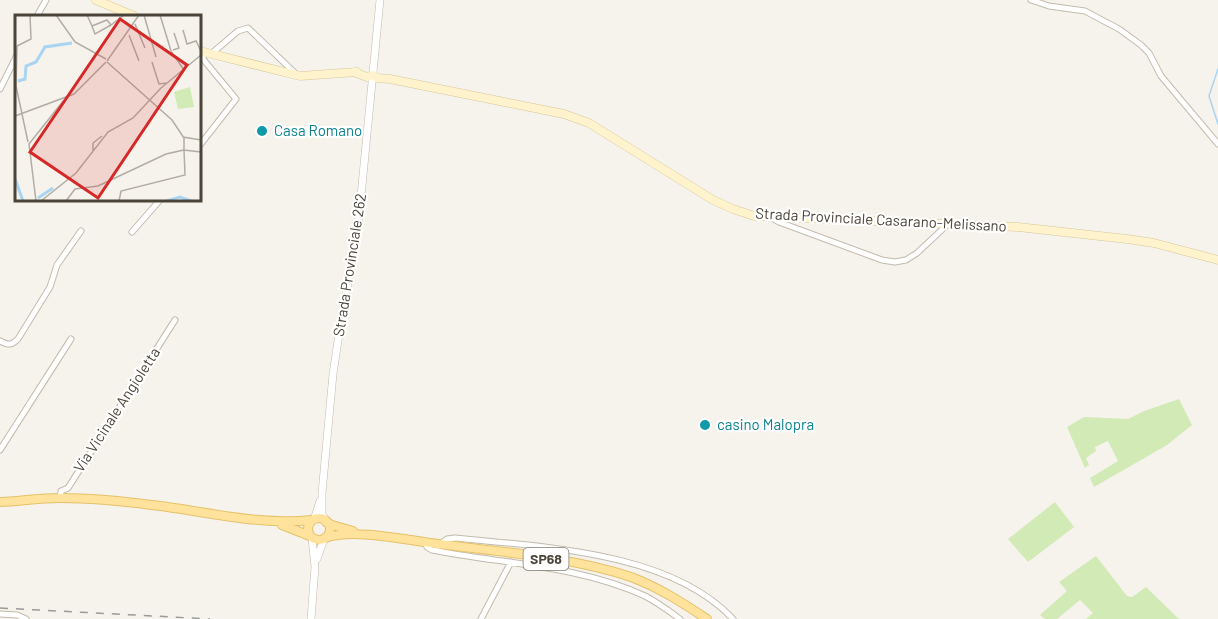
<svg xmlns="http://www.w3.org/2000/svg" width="1218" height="619" viewBox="0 0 1218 619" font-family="Barlow,sans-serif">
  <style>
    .green { fill: #d2eab5 }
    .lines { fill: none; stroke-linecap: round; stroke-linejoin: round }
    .stream { stroke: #a9d4f2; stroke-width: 1.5 }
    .minor-casing { stroke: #c2bbae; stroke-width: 7 }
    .tertiary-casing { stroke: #c2bbae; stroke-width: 8 }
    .secondary-casing { stroke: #d6c79b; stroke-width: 9 }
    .primary-casing { stroke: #e6c16a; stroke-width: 10 }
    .minor { stroke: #fff; stroke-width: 5 }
    .tertiary { stroke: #fff; stroke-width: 7 }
    .secondary { stroke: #fff3cd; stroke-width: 8 }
    .primary { stroke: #ffe39c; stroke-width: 8 }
    .rail { stroke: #9a9a9a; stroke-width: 1.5; stroke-dasharray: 8 8; stroke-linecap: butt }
    .culture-dot { fill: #0f9aa8; stroke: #fff; stroke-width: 2 }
    .labels { text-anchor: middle; stroke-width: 4.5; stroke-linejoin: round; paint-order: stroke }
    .shield { fill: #fff; stroke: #817c74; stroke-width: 1.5 }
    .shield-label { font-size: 14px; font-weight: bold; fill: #4b4439 }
    .culture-label { font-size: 15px; fill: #0d838f; stroke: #fff; text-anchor: start }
    .street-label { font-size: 15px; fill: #4b4439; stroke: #fff }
    .inset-river { fill: none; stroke: #a9d4f2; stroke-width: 3 }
    .inset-road { fill: none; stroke: #b2ada4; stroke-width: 1.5 }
    .view { fill: #d62828; fill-opacity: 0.15; stroke: #d62828; stroke-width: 3 }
    .inset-edge { fill: none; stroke: #4b4439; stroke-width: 3 }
  </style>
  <rect width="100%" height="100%" fill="#f6f3ec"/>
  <path class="green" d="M1179,399l13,26 -25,20 -73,42 -4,-9 28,-17 -10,-20 -13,6 1,4 -10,7 3,7 -4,3 -18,-41 17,-10 44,2 16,-8z
    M1055,502l19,25 -46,35 -20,-23z
    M1096,556l31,40 5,1 14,-10 33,32h-93l7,-6 -13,-13 -23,19h-12l-5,-4 27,-24 -8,-9z"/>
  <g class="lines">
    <path class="stream" d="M1218,69l-9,27 9,28"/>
    <g class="minor-casing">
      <path id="minor" d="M1031,0l18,6 36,5 34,18 22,16 8,8 12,23 57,68
        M37,16l9,-16
        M211,54l27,-23 10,-3 47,45
        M0,89l16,-32
        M200,145l36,-46 -33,-40v-6
        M772,218l7,4 103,38 13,2 11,-2 11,-7 30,-28
        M132,232l28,-32
        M0,341c8,4 11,5 18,-2l32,-52 7,-22 24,-34
        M0,450l71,-111
        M60,498l1,-7 7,-3 107,-168
        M425,542l2,5 5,3c71,14 146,15 213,46 12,6 24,15 35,23
        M440,544l7,-5 8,-1c86,9 215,13 278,81
        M0,614l17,1 9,4
        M481,619l30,-57"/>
    </g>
    <g class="tertiary-casing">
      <path id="tertiary" d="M314,520l6,-19
        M325,520l-3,-6v-21l11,-119 9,-60 15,-77 23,-237
        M317,559l7,-20
        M311,619l4,-52 -3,-29"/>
    </g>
    <g class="secondary-casing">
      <path id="secondary" d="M96,0l38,16
        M200,51l100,25 57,-4
        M354,72l13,5 6,-2 4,3 13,1 174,35 25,9 124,77 20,9 21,7 264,11 109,12 27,4 64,17"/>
    </g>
    <g class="primary-casing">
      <path id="primary" d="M0,502c20,-1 40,-4 60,-4 30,0 62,3 92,7 53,6 107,21 160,15
        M308 529a11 11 0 1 1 22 0a11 11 0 1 1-22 0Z
        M326,522l6,3 21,6
        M282,525l28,11
        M325,538c28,-10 82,2 113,6 63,8 133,13 193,33 27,10 52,26 76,42"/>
    </g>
    <use href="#minor" class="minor"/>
    <use href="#tertiary" class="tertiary"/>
    <use href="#secondary" class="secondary"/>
    <use href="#primary" class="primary"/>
    <path class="rail" d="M0,608l210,11"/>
  </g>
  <g class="culture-dot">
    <circle cx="262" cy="131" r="6"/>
    <circle cx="705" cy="425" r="6"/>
  </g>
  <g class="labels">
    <rect class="shield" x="523.5" y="548" width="45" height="22" rx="4.5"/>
    <g class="shield-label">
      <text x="546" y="564">SP68</text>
    </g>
    <g class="culture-label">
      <text x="274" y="136">Casa Romano</text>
      <text x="717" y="430">casino Malopra</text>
    </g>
    <g class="street-label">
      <text transform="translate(881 220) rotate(3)" y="5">Strada Provinciale Casarano-Melissano</text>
      <text transform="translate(350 265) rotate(-81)" y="5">Strada Provinciale 262</text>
      <text transform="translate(117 410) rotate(-57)" y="5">Via Vicinale Angioletta</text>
    </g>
  </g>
  <g transform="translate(15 15)">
    <rect width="186" height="186" fill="#f6f3ec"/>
    <path d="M175,72l4,20 -16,2 -4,-17z" fill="#d2eab5"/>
    <path class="inset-river" d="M3,66l7,-2 1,-13 10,-4 9,-15 27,-4M0,164l8,22M23,183l15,-10M152,186l13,-4 11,4"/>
    <path class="inset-road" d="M41,0l19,27 31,17M72,0l5,11 15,-6 4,5 13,-10M129,0l12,42M145,0l11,36 13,19M120,9l10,24M77,11l3,8 16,-9M168,15l4,14 9,-3 5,10M114,20l10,26M158,35l6,-2 -5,-15M92,46l32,-46M92,47l65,58 12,18v12l17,2M137,47l7,22 7,-1M0,101l59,-22 32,-32M168,122l18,3M13,127l-12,-56 1,-40 14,-7 -1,-24M78,136v-8l9,-7M21,186l-7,-57 35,-44M26,186l35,-28 32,-41 25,-14 28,-30 40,-33M51,186l9,-12 23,-3 68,-32 18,-4 1,25 -64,16 -2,10"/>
    <path class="view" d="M105,4l67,46 -89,133 -68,-46z"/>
    <rect width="186" height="186" class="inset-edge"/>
  </g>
</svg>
